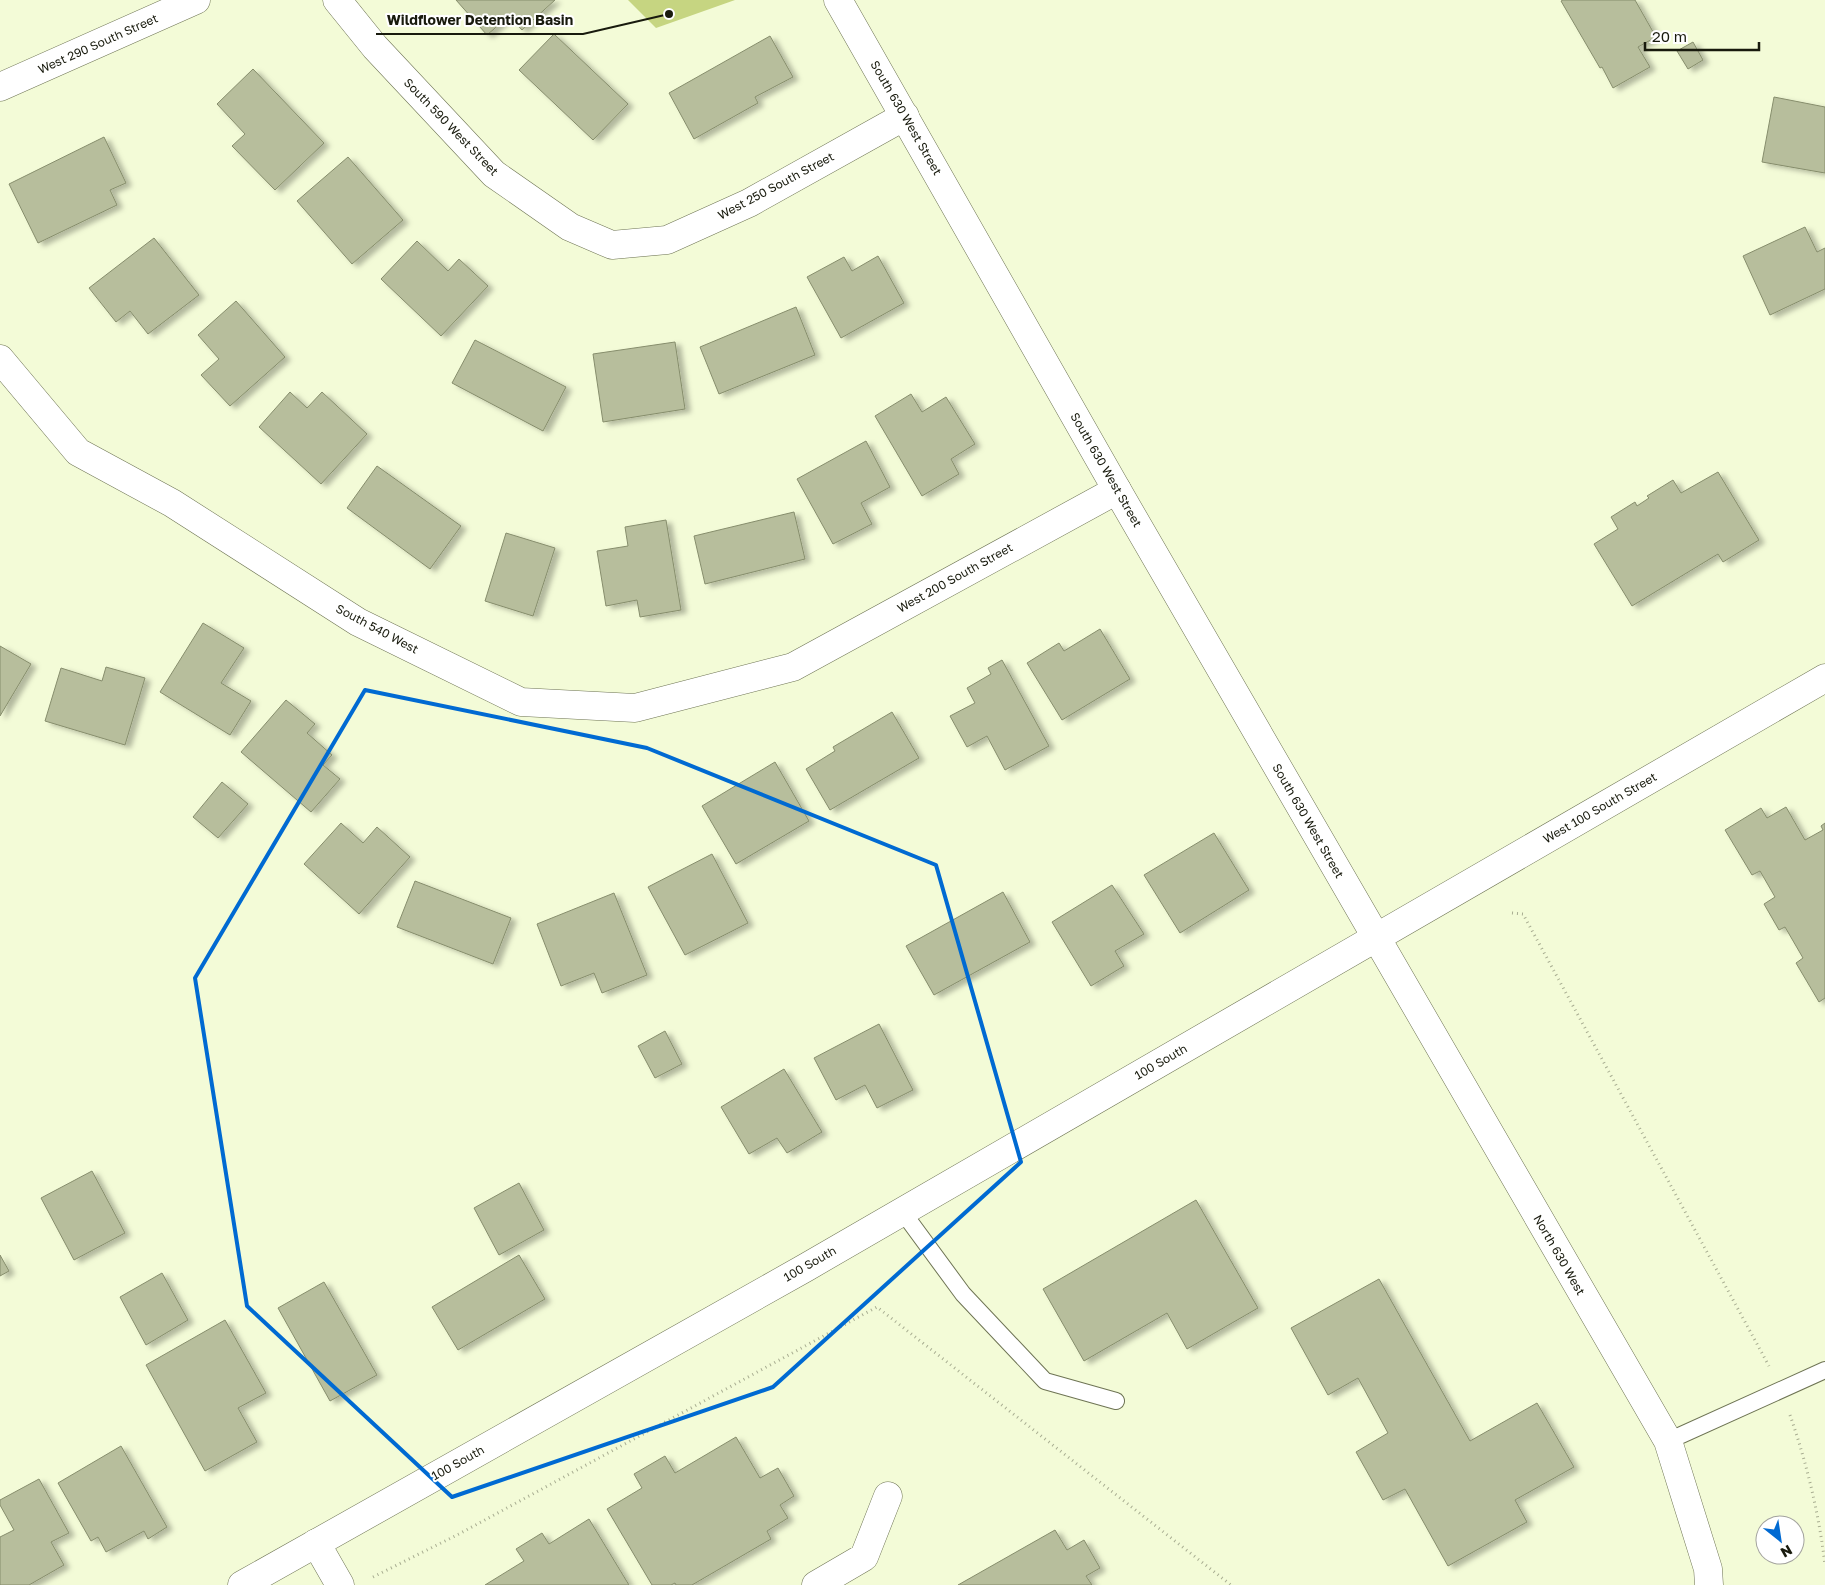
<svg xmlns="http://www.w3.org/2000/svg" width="1825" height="1585" viewBox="0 0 1825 1585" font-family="'Golos Text',sans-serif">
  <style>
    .green { fill: #c6d581 }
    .building { fill: #b7be9c; stroke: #868d6c; filter: url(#shadow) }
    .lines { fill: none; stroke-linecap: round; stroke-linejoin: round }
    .lane-casing { stroke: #6e7454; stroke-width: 18 }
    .street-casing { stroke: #6e7454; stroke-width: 29 }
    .secondary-casing { stroke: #6e7454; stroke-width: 29 }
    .path { stroke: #a8ad91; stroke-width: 3; stroke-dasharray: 1 4; stroke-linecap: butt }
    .lane { stroke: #fff; stroke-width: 16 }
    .street { stroke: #fff; stroke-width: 28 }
    .secondary { stroke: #fff; stroke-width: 28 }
    .marked { fill: none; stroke: #006ad2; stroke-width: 4; stroke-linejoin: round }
    .labels { text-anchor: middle; stroke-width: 4; stroke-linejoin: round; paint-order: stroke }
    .street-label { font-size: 12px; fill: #181a0d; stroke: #fff }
    .leader { fill: none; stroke: #181a0d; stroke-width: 2 }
    .callout-dot { fill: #181a0d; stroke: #fff; stroke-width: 2 }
    .callout-label { font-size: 14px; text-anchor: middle; font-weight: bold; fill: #181a0d; stroke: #fff; stroke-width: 4; stroke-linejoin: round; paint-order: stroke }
  </style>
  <defs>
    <filter id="shadow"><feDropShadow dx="5.5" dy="3" stdDeviation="2.5" flood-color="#0004"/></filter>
  </defs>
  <rect width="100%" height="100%" fill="#f3fbd7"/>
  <path class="green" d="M628,0h107l-79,28z"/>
  <path class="building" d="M456,0h99l-33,30 -13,-14 -22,19z
    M1563,0h72l21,37 -18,10 12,20 -37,21 -11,-21 -2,1 -39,-67z
    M554,34l74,70 -35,36 -74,-70z
    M770,36l23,41 -38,20 3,6 -64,36 -25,-46z
    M1693,42l10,18 -15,9 -11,-18z
    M253,69l71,74 -49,47 -43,-44 13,-12 -28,-30z
    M1774,97l51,10v66l-63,-11z
    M104,137l22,46 -16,7 7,15 -79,38 -29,-59z
    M348,157l55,63 -51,44 -55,-63z
    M1805,227l12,25 8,-4v41l-55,26 -27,-59z
    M154,238l45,57 -51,39 -18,-23 -14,11 -27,-34z
    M417,241l31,30 11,-12 29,27 -47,50 -60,-57z
    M878,256l26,47 -63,35 -34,-61 37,-20 8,14z
    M236,301l49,56 -55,49 -29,-31 18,-16 -21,-24z
    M796,307l19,48 -96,39 -19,-47z
    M475,340l91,47 -23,44 -91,-48z
    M675,342l10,67 -82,13 -10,-68z
    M290,392l17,16 15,-16 45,42 -46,50 -62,-57z
    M911,394l11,18 24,-15 29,47 -24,15 8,15 -37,22 -47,-80z
    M866,441l24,46 -29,16 11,21 -39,20 -36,-65z
    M377,466l84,60 -31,43 -83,-61z
    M1718,472l41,68 -36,22 -5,-8 -86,52 -38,-62 24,-15 -7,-12 24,-15 2,4 12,-8 -2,-2 26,-16 8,13z
    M794,512l11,47 -100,25 -11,-48z
    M666,520l15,90 -41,7 -3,-17 -31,6 -9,-55 31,-5 -3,-19z
    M506,533l49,15 -22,68 -48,-15z
    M203,623l41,25 -23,35 30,18 -21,34 -70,-43z
    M1100,629l30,50 -68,41 -35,-57 32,-20 5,8z
    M0,646l31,18 -31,52z
    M1002,660l47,86 -44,24 -18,-34 -20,11 -17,-31 25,-13 -8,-15 24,-14 -3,-6z
    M106,667l39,11 -20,67 -80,-24 16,-53 41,13z
    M286,700l29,24 -8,9 25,22 -9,10 17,14 -29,33 -70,-60z
    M892,712l27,46 -89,52 -24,-41 29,-18 -2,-4z
    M775,762l34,59 -73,43 -34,-58z
    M222,782l26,22 -30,34 -25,-21z
    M1786,807l19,33 18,-10 -2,-4 4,-3v175l-6,4 -23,-39 7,-5 -18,-31 -6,3 -15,-26 11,-7 -15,-26 -8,4 -27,-45 36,-22 6,10z
    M341,823l22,20 14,-16 33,30 -51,57 -55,-50z
    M1214,833l35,57 -69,43 -36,-58z
    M712,854l36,69 -63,32 -37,-68z
    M415,881l96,37 -18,46 -96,-37z
    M1112,885l32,49 -29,17 9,15 -33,20 -39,-64z
    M1003,892l27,50 -96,53 -28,-49z
    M614,893l33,82 -45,18 -8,-20 -33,13 -24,-62z
    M879,1024l34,66 -36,18 -12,-23 -29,15 -22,-42z
    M665,1031l17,33 -27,14 -17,-32z
    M784,1069l38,63 -35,21 -10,-15 -28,16 -28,-47z
    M92,1171l33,62 -51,27 -33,-62z
    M519,1183l25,47 -45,25 -25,-47z
    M1196,1200l62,108 -71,41 -20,-36 -83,48 -41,-72z
    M0,1255l9,16 -9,5z
    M519,1255l26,44 -87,51 -26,-43z
    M162,1273l26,47 -42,25 -26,-48z
    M1379,1279l91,162 67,-38 37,64 -59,33 12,22 -79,44 -43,-77 -22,11 -27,-48 32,-19 -30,-55 -30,17 -37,-67z
    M324,1282l53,93 -47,26 -52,-93z
    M225,1320l41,73 -28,15 19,34 -52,29 -59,-106z
    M736,1437l24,41 18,-10 16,28 -14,9 8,13 -21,13 4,8 -79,46h-16l-1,-2 -4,2h-19l-45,-76 35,-21 -8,-14 31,-18 10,17z
    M121,1446l46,81 -19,12 -4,-8 -38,21 -8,-15 -7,4 -33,-58z
    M39,1479l30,54 -18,9 13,23 -35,20h-29v-48l14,-7 -14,-25v-5z
    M589,1519l40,66h-144l39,-24 -8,-12 26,-16 7,11z
    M1055,1530l12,20 17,-10 16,28 -14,8 6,9h-134z"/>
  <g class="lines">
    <g class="lane-casing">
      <path id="lane" d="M902,1211l61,83 82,87 71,20
        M1668,1441l157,-71"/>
    </g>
    <g class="street-casing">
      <path id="street" d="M337,0l38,47 119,127 76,53 42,18 55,-5 82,-37 156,-87
        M0,87l196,-87
        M0,359l78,93 94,51 186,119 163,80 114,6 158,-41 324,-177
        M316,1543l24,42
        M816,1585l48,-28 24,-61"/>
    </g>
    <g class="secondary-casing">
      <path id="secondary" d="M838,0l279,490 551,951 40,128 1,16
        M242,1585l563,-317 1020,-590"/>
    </g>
    <path class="path" d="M1512,913l11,1 246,452
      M1790,1415c17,49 29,99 35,150
      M373,1577l86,-43 418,-227 354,278"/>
    <use href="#lane" class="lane"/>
    <use href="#street" class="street"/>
    <use href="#secondary" class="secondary"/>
  </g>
  <path class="marked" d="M365,690l282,58 289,117 85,297 -248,225 -321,110 -205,-191 -52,-328z"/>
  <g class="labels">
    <g class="street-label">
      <text transform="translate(98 44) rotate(-24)" y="4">West 290 South Street</text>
      <text transform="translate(906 118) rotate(60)" y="4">South 630 West Street</text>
      <text transform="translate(451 127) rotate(46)" y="4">South 590 West Street</text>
      <text transform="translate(776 186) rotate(-28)" y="4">West 250 South Street</text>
      <text transform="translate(1106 470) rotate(60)" y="4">South 630 West Street</text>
      <text transform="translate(955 578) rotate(-29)" y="4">West 200 South Street</text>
      <text transform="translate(377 629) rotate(28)" y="4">South 540 West</text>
      <text transform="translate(1600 808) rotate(-30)" y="4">West 100 South Street</text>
      <text transform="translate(1308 821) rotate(60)" y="4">South 630 West Street</text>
      <text transform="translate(1161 1062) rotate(-30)" y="4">100 South</text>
      <text transform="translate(1559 1255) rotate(60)" y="4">North 630 West</text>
      <text transform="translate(810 1264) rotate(-30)" y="4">100 South</text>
      <text transform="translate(458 1463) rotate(-29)" y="4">100 South</text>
    </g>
  </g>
  <path class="leader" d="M669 14L583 34H376"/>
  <circle class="callout-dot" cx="669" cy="14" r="5"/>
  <g class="callout-label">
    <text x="480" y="25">Wildflower Detention Basin</text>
  </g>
  <g transform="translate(1780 1540) rotate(150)"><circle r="24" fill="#ffffff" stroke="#a3a39e"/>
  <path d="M0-4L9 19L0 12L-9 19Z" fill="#006ad2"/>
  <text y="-8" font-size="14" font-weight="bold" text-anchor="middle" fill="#181a0d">N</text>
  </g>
  <path d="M1645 42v8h114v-8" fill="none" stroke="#181a0d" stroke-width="2.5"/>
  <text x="1652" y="42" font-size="15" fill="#181a0d" stroke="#ffffff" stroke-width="4" paint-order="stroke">20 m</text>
</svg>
